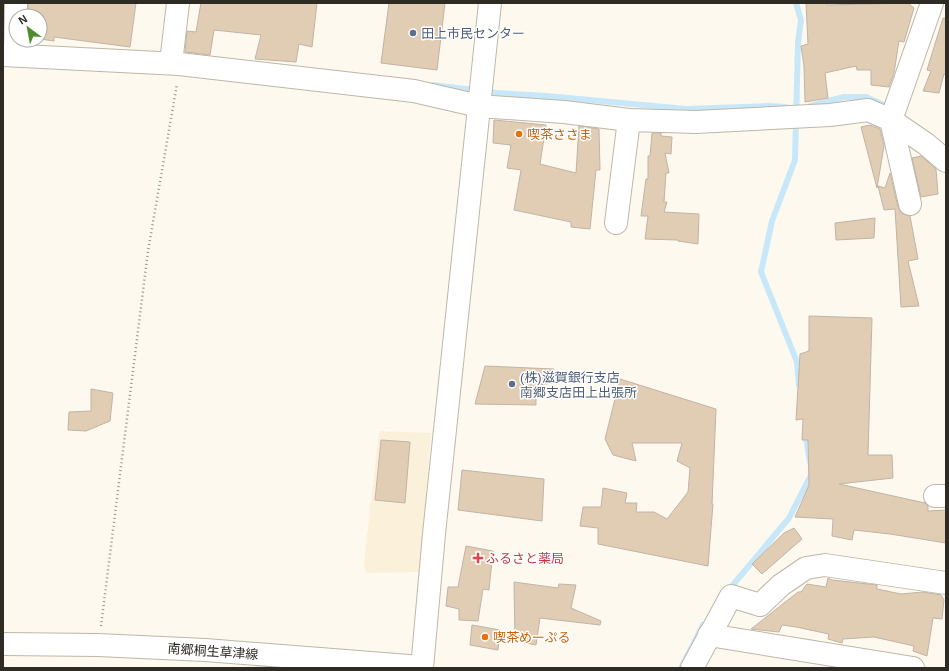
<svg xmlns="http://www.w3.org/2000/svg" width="949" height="671" viewBox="0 0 949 671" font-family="Arial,'Noto Sans JP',sans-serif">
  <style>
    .built { fill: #fbf0d9 }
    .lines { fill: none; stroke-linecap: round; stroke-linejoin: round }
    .stream { stroke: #c8e8f9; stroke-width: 6 }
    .building { fill: #e1ccb4; stroke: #c1b4a7 }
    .minor-casing { stroke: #beb7a8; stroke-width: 24 }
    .major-casing { stroke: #beb7a8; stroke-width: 24 }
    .path { stroke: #96928a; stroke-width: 2.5; stroke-dasharray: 1 3; stroke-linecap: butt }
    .minor { stroke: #fff; stroke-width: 22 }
    .major { stroke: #fff; stroke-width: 22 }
    .service-dot { fill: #5c6f8a; stroke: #fff; stroke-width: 1.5 }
    .food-dot { fill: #e8710a; stroke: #fff; stroke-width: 1.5 }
    .health-dot { fill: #e0444e; stroke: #fff; stroke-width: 1.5 }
    .labels { text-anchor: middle; stroke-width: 3; stroke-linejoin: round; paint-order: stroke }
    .service-label { font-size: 13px; fill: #4e5e75; stroke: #fff; text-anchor: start }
    .food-label { font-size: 13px; fill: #c56008; stroke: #fff; text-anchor: start }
    .health-label { font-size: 13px; fill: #be3a42; stroke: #fff; text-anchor: start }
    .street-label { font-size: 13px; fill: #2e2b25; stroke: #fff }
  </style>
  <rect width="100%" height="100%" fill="#fef9ef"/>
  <path class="built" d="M379,431l52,2 -11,139 -54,1 -2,-10z"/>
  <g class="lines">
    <path class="stream" d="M796,3l5,17 -3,22 -3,118 -23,61 -11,51 36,90 2,23
      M433,85l64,8 50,3 139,13 82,-3 18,1
      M810,106l34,-9h22l25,11
      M805,432l5,30
      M727,592l62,-74 23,-45
      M681,668l22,-43"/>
  </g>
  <path class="building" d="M28,3h108l-6,44 -76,-10v4l-14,-2v-23l-12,-1z
    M201,3h116l-5,44 -13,-3 -3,18 -41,-3 6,-24 -47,-5 -4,25 -25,-3 2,-21 9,1z
    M389,3h56l-8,67 -56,-7z
    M806,3h21v2l81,-2 6,5 -10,34 -5,-1 -5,32 -5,14 -18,-2v-15h-14l-1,-4 -31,7 3,25 -23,4 -1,-36 -3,-20 7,-2z
    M943,18h3v57l-2,-1 -5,19 -16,-2 8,-20 -4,-1z
    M494,120l52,5 -6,39 36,9 3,-47 20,3 1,41h-4l-6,59 -19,-2v-5l-57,-12 7,-40 -14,-2 4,-23 -18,-2z
    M870,125l10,4 4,17 -7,42 -16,-61z
    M652,133h9v3l11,1 -1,17 -6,-1 4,20h-3l-2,29h3l-3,10 35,2 -1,30 -20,-3v-1l-33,-1 3,-23h-7l5,-37h2v-23h2z
    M921,156l15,13 2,25 -17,3 -9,-39z
    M890,173l8,34 3,6 9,3 8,43 -10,2 11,45 -18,1 -6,-98 -11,1 -6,-24 7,2z
    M875,218l-1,20 -38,2 -1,-17z
    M809,316l63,2 -4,137h24l1,23 -54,6 86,19 3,3v5l18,-1v33l-56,-9 -36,-4 -2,10 -20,-4 1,-17 -38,-2 14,-32 -1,-45h-6l1,-21 -7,1 4,-66 9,-3z
    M485,366l69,3 -1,14 -17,2v20l-61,-1z
    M620,379l96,30 -4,95h1l-5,62 -110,-22v-16l-18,-2 3,-19h18l2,-19 24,5 -2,10h12l-1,9h18l13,7 21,-27 2,-24 -13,-7 5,-18h-50l4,18 -23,-6 -8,-16z
    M91,389l22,4 -3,28 -24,10 -18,-1 1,-18 22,-1z
    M381,440l29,2 -5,61 -30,-3z
    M462,470l82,9 -2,42 -84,-11z
    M794,528l8,11 -40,35 -10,-10 32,-31z
    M466,546l27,5 -4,39 -6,-1 -5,32 -19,-1v-11l-13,-3 2,-19h10z
    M828,578l4,2 45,5v4l24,5 22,-2 18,3 3,5 -2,19 -9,-1 -6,38 -14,-5 1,-5 -40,-9 -31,2 -1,4 -14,-4 1,-5 -33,-7 -14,-2 -3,7 -28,-3 47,-37h3l6,-8 19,3z
    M514,582l44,6 1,-4 17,1 -5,23 30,13 -1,4 -60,-7 -4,27 -21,-4z
    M472,625l28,5 -2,20 -28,-5z"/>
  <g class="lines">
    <g class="minor-casing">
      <path id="minor" d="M3,55l176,9 235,27 65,15 85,6 65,8 67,2 134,-7 38,-5 23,10 35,24 20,17
        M15,55l1,-52
        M171,63l7,-60
        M910,204l-19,-84 41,-117
        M616,223l13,-103
        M935,496h11
        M709,635l204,33
        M422,668l12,-134 56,-531
        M692,668l39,-72 29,9 21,-20 25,-17 19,-3 121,18"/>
    </g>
    <g class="major-casing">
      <path id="major" d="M3,644l95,1 107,5 217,17"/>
    </g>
    <path class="path" d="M101,626l47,-375 29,-167"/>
    <use href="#minor" class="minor"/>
    <use href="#major" class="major"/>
  </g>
  <g class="service-dot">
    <circle cx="413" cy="33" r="4"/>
    <circle cx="512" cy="384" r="4"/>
  </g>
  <g class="food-dot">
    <circle cx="519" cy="134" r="4"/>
    <circle cx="485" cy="637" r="4"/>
  </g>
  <path class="health-dot" d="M476 552h4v4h4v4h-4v4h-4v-4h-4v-4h4z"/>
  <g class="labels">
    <g class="service-label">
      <text x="421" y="38">田上市民センター</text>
      <text x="520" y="382">(株)滋賀銀行支店<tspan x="520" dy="15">南郷支店田上出張所</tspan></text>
    </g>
    <g class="food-label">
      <text x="527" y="139">喫茶ささま</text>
      <text x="493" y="642">喫茶めーぷる</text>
    </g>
    <g class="health-label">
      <text x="486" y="563">ふるさと薬局</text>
    </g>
    <g class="street-label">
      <text transform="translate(213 651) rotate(4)" y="5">南郷桐生草津線</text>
    </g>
  </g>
  <rect width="949" height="671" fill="none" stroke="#2e2b25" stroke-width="8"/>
  <g transform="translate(28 28) rotate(328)"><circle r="19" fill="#ffffff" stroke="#abaaa8"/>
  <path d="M0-3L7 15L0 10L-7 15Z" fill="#4e8d2f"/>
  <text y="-6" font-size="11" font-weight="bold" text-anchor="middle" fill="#2e2b25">N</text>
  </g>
</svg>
